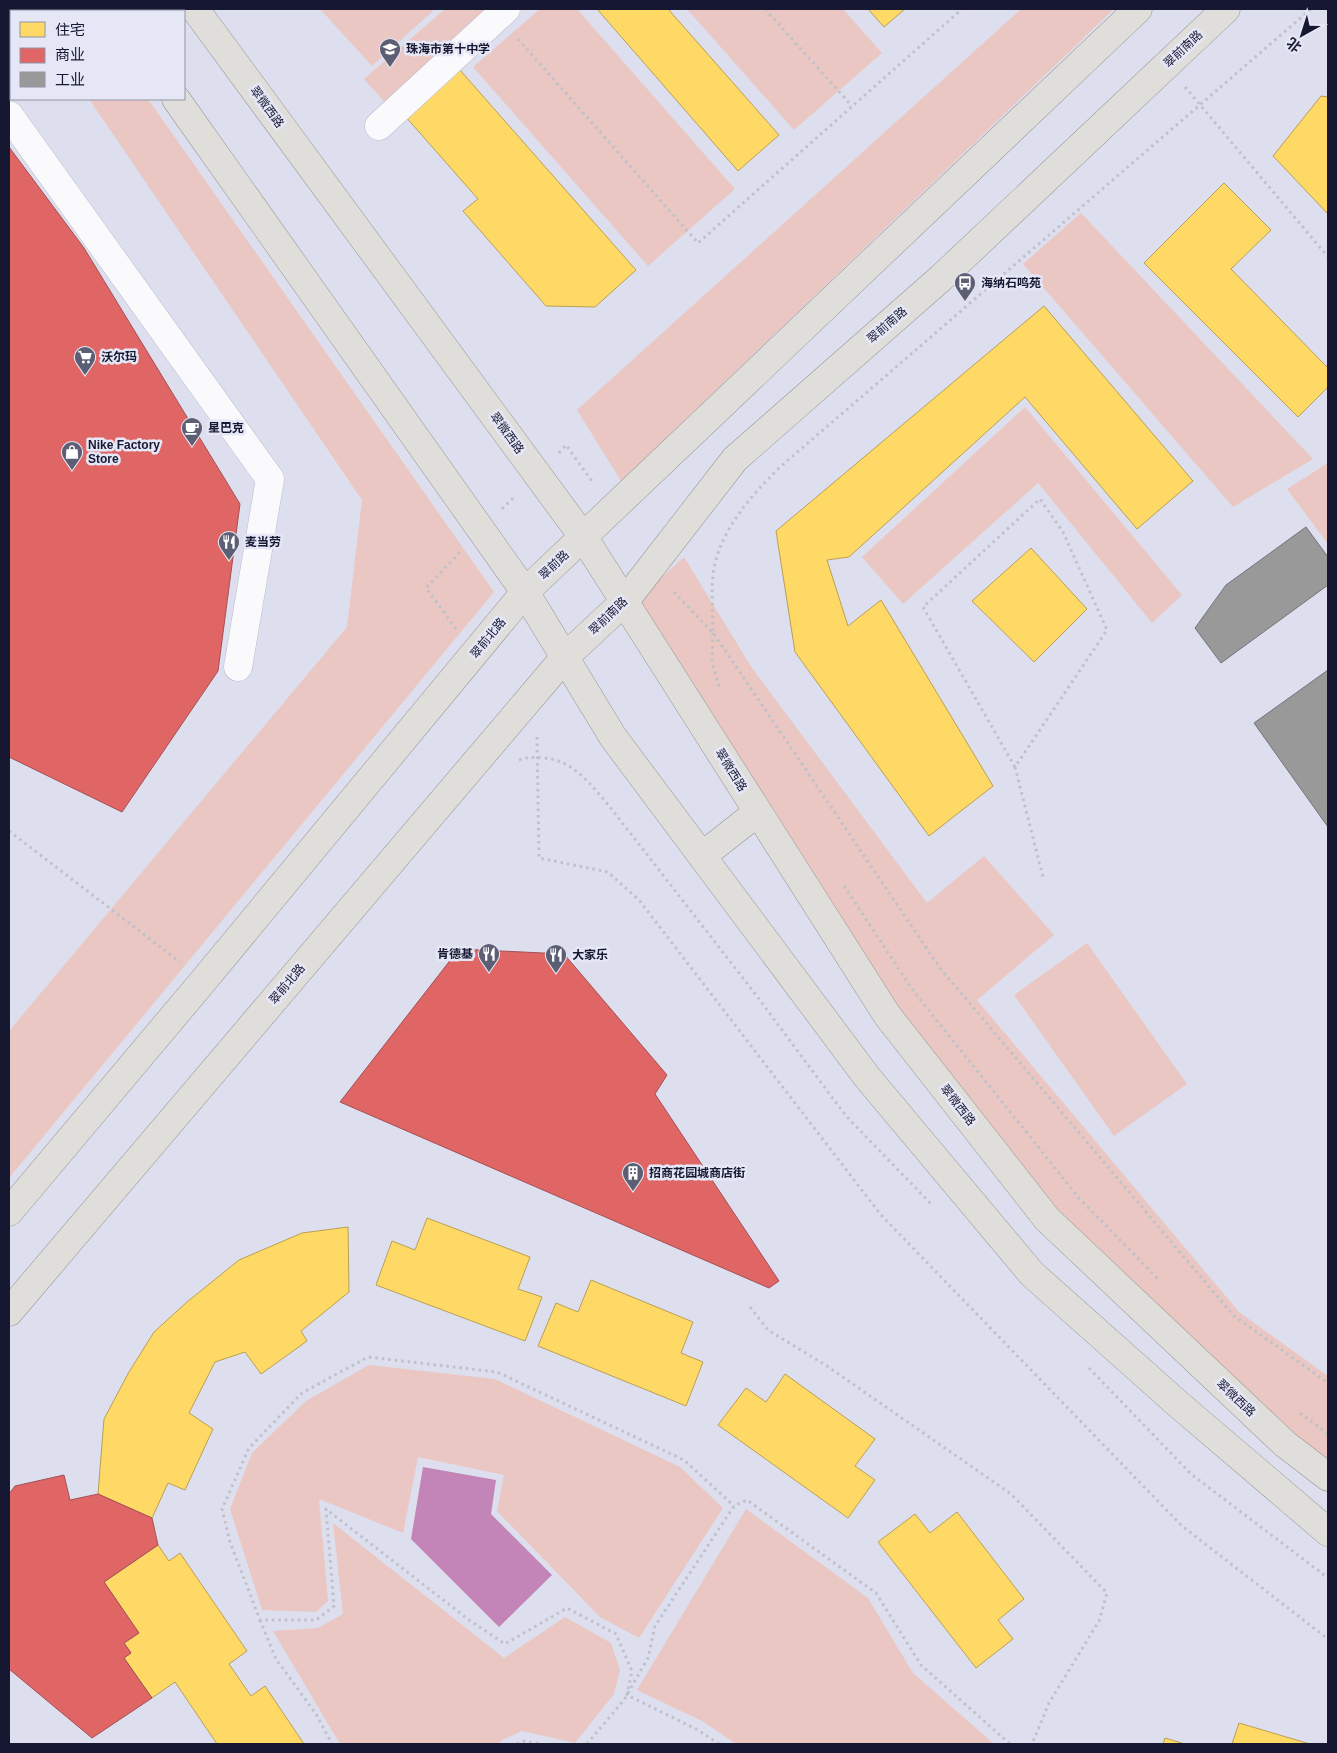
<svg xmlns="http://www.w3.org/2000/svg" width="1337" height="1753" viewBox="0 0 1337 1753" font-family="Arial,'Noto Sans SC',sans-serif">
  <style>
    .green { fill: #eac7c2 }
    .water { fill: #c385b7 }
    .homes { fill: #ffd966; stroke: #b99f56 }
    .shops { fill: #e06666; stroke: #a34f56 }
    .industry { fill: #999; stroke: #72727a }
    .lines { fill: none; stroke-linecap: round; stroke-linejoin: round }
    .minor-casing { stroke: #babdd0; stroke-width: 29 }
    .major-casing { stroke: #969594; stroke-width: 29 }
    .path { stroke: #bfc1c9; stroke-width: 3; stroke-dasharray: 2.5 4; stroke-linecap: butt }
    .minor { stroke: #fafafc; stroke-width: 28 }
    .major { stroke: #e0dedb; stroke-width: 28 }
    .labels { text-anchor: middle; stroke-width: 5; stroke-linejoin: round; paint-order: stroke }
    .poi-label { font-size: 12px; font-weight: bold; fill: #161831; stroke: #e5e7f6; text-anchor: start }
    .street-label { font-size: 12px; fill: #161831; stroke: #e5e7f6 }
  </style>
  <rect width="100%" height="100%" fill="#dddfee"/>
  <path class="green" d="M320,9h115l-63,57z
    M445,9h52l-108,98 -25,-28z
    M540,9h37l158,180 -87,77 -175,-199z
    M687,9h156l39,44 -88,77z
    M1021,9h93l-493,472 -44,-71z
    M89,99h59l346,493 -485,586v-147l338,-404 15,-127z
    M1081,213l232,246 -80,48 -210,-243z
    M1025,407l157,188 -30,28 -114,-140 -135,121 -41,-47z
    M1328,463v81l-41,-55z
    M684,557l68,111 175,235 57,-47 70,79 -77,65 262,312 89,64v87l-43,-34 -228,-215 -160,-206 -260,-408z
    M1087,943l100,141 -73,52 -100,-141z
    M369,1365l126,14 185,88 43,41 -84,130 -39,-21 -103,-106 7,-36 -86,-18 -15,76 -84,-34 9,102 -12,11 -54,-2 -32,-101 22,-56 54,-52z
    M746,1509l122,89 45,75 81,71h-258l-32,-22 -67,-32z
    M333,1523l171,135 61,-41 46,26 9,27 -6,24 -39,49 -53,-12 -20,9 -4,4h-158l-67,-113 45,-3 25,-14z"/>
  <path class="water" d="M423,1467l73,13 -5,34 61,61 -53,52 -88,-88z"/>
  <path class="homes" d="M597,9h71l111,126 -41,36z
    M868,9h37l-21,18z
    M459,69l177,201 -41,37 -49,-1 -83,-95 15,-12 -73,-83z
    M1321,96l7,1v117l-55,-58z
    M1224,183l47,47 -40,39 97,99v19l-30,30 -154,-154z
    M1044,306l149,175 -56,48 -112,-132 -176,160 -22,3 21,66 33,-26 112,186 -64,50 -134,-184 -19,-121z
    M1031,548l56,61 -53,53 -62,-61z
    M9,559l48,27 -20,46 45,37 37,-32 48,70 -41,27 19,30 -36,25 -25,-34 13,-14 -33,-29 -12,16 -43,-34z
    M427,1218l103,39 -12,32 24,8 -17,44 -149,-56 16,-44 23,9z
    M348,1227l1,65 -48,39 6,10 -46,33 -16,-22 -30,10 -26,51 24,16 -28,61 -17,-7 -16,35 -54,-24 6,-75 25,-47 25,-40 33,-30 52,-42 63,-27z
    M591,1280l102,42 -12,31 22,9 -17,44 -148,-60 18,-43 22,9z
    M785,1374l90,65 -20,27 20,14 -27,38 -130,-93 28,-37 20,14z
    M957,1512l67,87 -26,21 15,19 -37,29 -98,-126 37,-28 15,19z
    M158,1545l11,16 11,-8 67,98 -18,13 22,32 14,-10 39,58h-87l-42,-62 -23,16 -28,-40 7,-5 -7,-10 15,-10 -35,-51z
    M1239,1723l71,21h-78z
    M1165,1738l20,6h-22z"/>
  <path class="shops" d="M9,147l75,101 156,256 -22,167 -96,141 -113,-55z
    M459,949l105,5 103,121 -12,19 124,187 -10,7 -429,-186z
    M64,1475l6,25 28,-6 54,24 6,27 -54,37 35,51 -15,10 7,10 -7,5 28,40 -60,40 -83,-69v-175l6,-8z"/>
  <path class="industry" d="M1306,527l22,30v28l-107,78 -26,-35 31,-43z
    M1328,670v157l-74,-104z"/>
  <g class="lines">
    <g class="minor-casing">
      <path id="minor" d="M9,115l261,364 -32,188
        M379,126l127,-117"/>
    </g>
    <g class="major-casing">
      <path id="major" d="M112,9l2,2
        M195,9l389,529 303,477 160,204 238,225 43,33
        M176,99l349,493 88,145 254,340 165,197 146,130 150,128
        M702,856l56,-44
        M9,1212l195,-232 321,-388 613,-583
        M9,1312l556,-655 60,-56 110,-142 206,-181 285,-269"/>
    </g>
    <path class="path" d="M765,9l87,97
      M518,39l180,204 264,-234
      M1185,87l143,170
      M559,453l7,-8 28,39
      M502,509l13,-13
      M674,592l39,41c0,-23 -3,-47 2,-70 10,-38 36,-67 64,-95l532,-459
      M456,629l-30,-41 35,-37
      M713,633l-1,28 8,30
      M714,634l226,334 293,347 95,68
      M537,737l2,121 69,14 31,28 242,315 301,311 146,113
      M519,760c8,-3 15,-3 23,-2 31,1 49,27 68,49l143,184 93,125 86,89
      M1015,767l-92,-160 117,-108 23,33 44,98 -92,137 28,110
      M9,831l171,131
      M844,886l70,106 165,206 80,82
      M750,1307l18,23 59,36 184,128 96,99 -8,28 -50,82 -17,41
      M1089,1368l102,106 137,104
      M1300,1413l28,21
      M260,1620l16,39 40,55 16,30
      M517,1744l5,-3 20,3
      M587,1744l37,-44 24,-42 7,-32 79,-120 13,-6 129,93 45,72 89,79
      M719,1744l-21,-14 -71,-35 5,-24 -16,-37 -49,-26 -62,36 -36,-24 -143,-111 8,97 -18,14h-56l-30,-78 -8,-33 27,-61 53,-55 66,-36 129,15 187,88 50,46"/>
    <use href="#minor" class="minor"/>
    <use href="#major" class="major"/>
  </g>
  <defs>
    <g id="school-pin" transform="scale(1.125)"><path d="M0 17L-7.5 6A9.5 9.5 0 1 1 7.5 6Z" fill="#5c5e73" stroke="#e5e7f6"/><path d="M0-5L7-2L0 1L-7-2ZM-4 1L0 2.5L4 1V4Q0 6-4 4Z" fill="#fff"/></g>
    <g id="bus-pin" transform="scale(1.125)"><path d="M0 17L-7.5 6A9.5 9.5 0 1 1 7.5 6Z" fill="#5c5e73" stroke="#e5e7f6"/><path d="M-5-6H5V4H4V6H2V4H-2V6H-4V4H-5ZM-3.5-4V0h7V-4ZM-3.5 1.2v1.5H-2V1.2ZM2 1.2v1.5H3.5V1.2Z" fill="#fff"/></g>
    <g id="supermarket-pin" transform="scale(1.125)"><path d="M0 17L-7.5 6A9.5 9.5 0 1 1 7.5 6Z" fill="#5c5e73" stroke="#e5e7f6"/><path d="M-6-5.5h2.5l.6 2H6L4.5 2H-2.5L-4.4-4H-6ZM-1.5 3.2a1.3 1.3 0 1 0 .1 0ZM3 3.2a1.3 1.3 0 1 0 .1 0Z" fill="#fff"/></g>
    <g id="cafe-pin" transform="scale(1.125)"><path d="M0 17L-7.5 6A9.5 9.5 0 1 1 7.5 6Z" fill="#5c5e73" stroke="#e5e7f6"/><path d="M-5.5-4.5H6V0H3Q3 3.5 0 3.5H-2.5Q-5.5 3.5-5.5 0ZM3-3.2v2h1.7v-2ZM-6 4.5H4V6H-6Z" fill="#fff"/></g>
    <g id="shop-pin" transform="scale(1.125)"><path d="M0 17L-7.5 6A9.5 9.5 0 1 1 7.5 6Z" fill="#5c5e73" stroke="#e5e7f6"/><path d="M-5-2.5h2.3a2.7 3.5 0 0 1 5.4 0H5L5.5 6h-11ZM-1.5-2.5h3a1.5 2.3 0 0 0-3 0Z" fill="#fff"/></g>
    <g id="restaurant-pin" transform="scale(1.125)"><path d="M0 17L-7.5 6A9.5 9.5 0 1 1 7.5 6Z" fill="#5c5e73" stroke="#e5e7f6"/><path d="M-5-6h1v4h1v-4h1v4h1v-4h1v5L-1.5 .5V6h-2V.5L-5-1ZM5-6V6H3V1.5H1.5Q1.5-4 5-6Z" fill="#fff"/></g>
    <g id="building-pin" transform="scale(1.125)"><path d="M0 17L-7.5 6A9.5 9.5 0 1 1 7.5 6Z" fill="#5c5e73" stroke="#e5e7f6"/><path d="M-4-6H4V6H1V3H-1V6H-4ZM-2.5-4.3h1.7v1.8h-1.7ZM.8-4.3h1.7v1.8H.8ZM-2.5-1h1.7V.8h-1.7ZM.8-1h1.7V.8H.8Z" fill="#fff"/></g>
  </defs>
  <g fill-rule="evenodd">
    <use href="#school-pin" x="390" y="49"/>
    <use href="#bus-pin" x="965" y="283"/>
    <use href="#supermarket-pin" x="85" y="357"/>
    <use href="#cafe-pin" x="192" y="428"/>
    <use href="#shop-pin" x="72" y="452"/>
    <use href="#restaurant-pin" x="229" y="542"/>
    <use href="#restaurant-pin" x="489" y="954"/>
    <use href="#restaurant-pin" x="556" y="955"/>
    <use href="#building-pin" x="633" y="1173"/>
  </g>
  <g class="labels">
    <g class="poi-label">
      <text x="406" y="53">珠海市第十中学</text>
      <text x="981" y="287">海纳石鸣苑</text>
      <text x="101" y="361">沃尔玛</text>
      <text x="208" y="432">星巴克</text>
      <text x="88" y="449">Nike Factory<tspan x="88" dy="14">Store</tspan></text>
      <text x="245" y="546">麦当劳</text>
      <text x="473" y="958" text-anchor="end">肯德基</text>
      <text x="572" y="959">大家乐</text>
      <text x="649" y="1177">招商花园城商店街</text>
    </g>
    <g class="street-label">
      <text transform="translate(1183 49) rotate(-43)" y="4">翠前南路</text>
      <text transform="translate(267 107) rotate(54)" y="4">翠微西路</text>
      <text transform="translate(887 325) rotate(-41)" y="4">翠前南路</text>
      <text transform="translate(507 433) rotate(54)" y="4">翠微西路</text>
      <text transform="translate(554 565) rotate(-43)" y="4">翠前路</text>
      <text transform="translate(608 616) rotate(-44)" y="4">翠前南路</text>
      <text transform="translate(488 638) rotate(-51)" y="4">翠前北路</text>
      <text transform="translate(731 770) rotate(58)" y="4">翠微西路</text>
      <text transform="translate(287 984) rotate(-50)" y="4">翠前北路</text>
      <text transform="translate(958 1105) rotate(52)" y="4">翠微西路</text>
      <text transform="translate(1236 1398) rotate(43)" y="4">翠微西路</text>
    </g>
  </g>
  <rect width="1337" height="1753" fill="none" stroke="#161831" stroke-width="20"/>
  <rect x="10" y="10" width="175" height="90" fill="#e5e7f6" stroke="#9294a7"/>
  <rect x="20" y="22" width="25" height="15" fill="#ffd966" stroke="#9294a7"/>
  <text x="55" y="35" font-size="15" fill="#161831">住宅</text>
  <rect x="20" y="48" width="25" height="15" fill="#e06666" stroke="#9294a7"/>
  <text x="55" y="60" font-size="15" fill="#161831">商业</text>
  <rect x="20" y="72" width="25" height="15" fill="#999999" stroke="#9294a7"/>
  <text x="55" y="85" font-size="15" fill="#161831">工业</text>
  <g transform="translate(1302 35) rotate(219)" stroke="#e5e7f6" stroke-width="4" paint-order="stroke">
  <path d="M0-4L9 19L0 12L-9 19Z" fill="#161831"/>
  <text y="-8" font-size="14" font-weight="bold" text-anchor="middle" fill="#161831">北</text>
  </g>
</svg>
